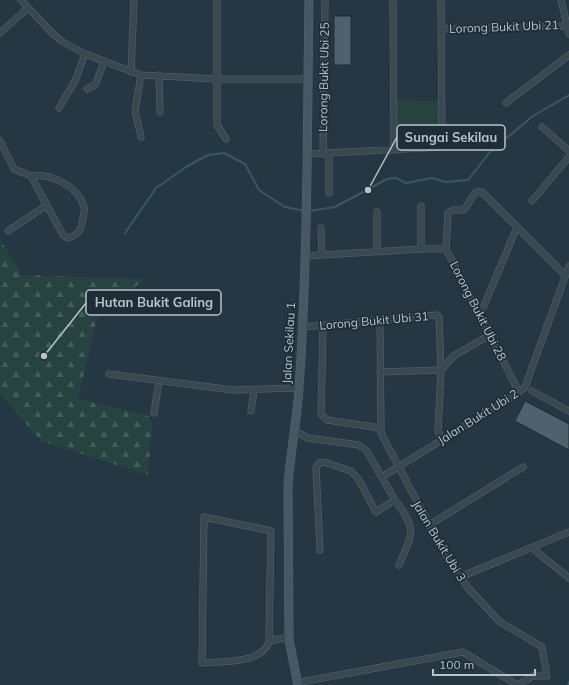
<svg xmlns="http://www.w3.org/2000/svg" width="569" height="685" viewBox="0 0 569 685" font-family="Mulish,sans-serif">
  <style>
    .green { fill: #274340 }
    .forest { fill: url(#forest-firs) }
    .lines { fill: none; stroke-linecap: round; stroke-linejoin: round }
    .stream { stroke: #395669; stroke-width: 2 }
    .building { fill: #4e616d; stroke: #202f39 }
    .street-casing { stroke: #57666e; stroke-width: 7 }
    .secondary-casing { stroke: #57666e; stroke-width: 9 }
    .street { stroke: #3a4851; stroke-width: 6 }
    .secondary { stroke: #475864; stroke-width: 8 }
    .labels { text-anchor: middle; stroke-width: 3.5; stroke-linejoin: round; paint-order: stroke }
    .street-label { font-size: 12px; fill: #b6c3cb; stroke: #1e2d37 }
    .leader { fill: none; stroke: #b6c3cb; stroke-width: 1.5 }
    .callout-dot { fill: #b6c3cb; stroke: #1e2d37; stroke-width: 1.5 }
    .callout { fill: #1e2d37; stroke: #b6c3cb; stroke-width: 1.5 }
    .callout-label { font-size: 13px; text-anchor: middle; font-weight: bold; fill: #b6c3cb }
  </style>
  <defs>
    <pattern id="forest-firs" width="22" height="20" patternUnits="userSpaceOnUse"><rect width="22" height="20" fill="#274340"/><path d="M5 1l3.5 6h-7zM16 11l3.5 6h-7z" fill="#445c5a"/></pattern>
  </defs>
  <rect width="100%" height="100%" fill="#253742"/>
  <path class="green" d="M396,100l49,1v49l-48,3z"/>
  <path class="forest" d="M0,239l22,36 123,4 -48,39 -19,81 71,17 3,8 -4,51 -107,-34 -41,-47z"/>
  <g class="lines">
    <path class="stream" d="M309,211l26,-4 52,-28 9,-1 10,5 26,-5 14,4 22,-2 22,-28 13,-11 30,-25 36,-21
      M125,233l31,-45 30,-21 22,-12 16,-2 21,11 14,26 26,17 20,4
      M568,685l1,-3"/>
  </g>
  <path class="building" d="M334,16h17v49h-17z
    M525,401l44,23v26l-54,-29z"/>
  <g class="lines">
    <g class="street-casing">
      <path id="street" d="M21,0l32,34 10,8 22,12 56,21 76,4h91
        M217,0v125l9,14
        M393,0l1,150
        M561,0l8,34
        M441,29l126,-3
        M0,33l28,-25
        M131,72l3,-72
        M141,75l-6,36 6,26
        M159,75l1,37
        M87,89l8,-4 9,-23
        M506,103l63,-48
        M59,108l16,-27 10,-27
        M542,127l27,24
        M0,141l14,28 17,7 32,59 5,3c8,-2 13,-8 14,-15 1,-5 3,-11 2,-16 -6,-21 -33,-34 -53,-31
        M308,154l134,-7 -1,-147
        M323,154l2,-154
        M329,193v-39
        M532,201l37,-44
        M321,228l1,27
        M8,231l39,-26
        M421,249v-43
        M377,251v-39
        M305,256l116,-7h25
        M480,315l37,-88
        M380,320l1,113 63,120 24,35 32,34 42,25 5,29h-14l-16,9
        M323,325l-2,89 6,6 53,8
        M302,327l135,-12 2,2 2,53 -3,61 4,9
        M441,370l14,-15 35,-20
        M380,372l61,-2
        M109,374l124,16 66,-2
        M532,391l37,20
        M519,392l-73,-143 2,-36 5,-3h11l12,-18h6l83,83
        M251,411l3,-21
        M154,413l5,-32
        M296,432l12,6 51,7 7,5 29,50 -19,12 -17,-32 -8,-9 -27,-9 -5,1 -3,5 4,82
        M382,477l137,-85 6,-5 44,-121
        M395,500c22,30 18,32 4,65
        M204,517l67,14 -2,110c-6,23 -46,20 -67,22z
        M429,525l94,-58
        M532,548l37,30
        M460,577l109,-45
        M269,641l20,-4
        M297,680l4,2 162,-30 54,33"/>
    </g>
    <g class="secondary-casing">
      <path id="secondary" d="M298,685l-9,-45 -1,-153c2,-33 9,-66 11,-99 9,-129 8,-259 10,-388"/>
    </g>
    <use href="#street" class="street"/>
    <use href="#secondary" class="secondary"/>
  </g>
  <g class="labels">
    <g class="street-label">
      <text transform="translate(504 27) rotate(-2)" y="4">Lorong Bukit Ubi 21</text>
      <text transform="translate(324 77) rotate(-89)" y="4">Lorong Bukit Ubi 25</text>
      <text transform="translate(478 311) rotate(63)" y="4">Lorong Bukit Ubi 28</text>
      <text transform="translate(374 321) rotate(-5)" y="4">Lorong Bukit Ubi 31</text>
      <text transform="translate(289 343) rotate(-87)" y="4">Jalan Sekilau 1</text>
      <text transform="translate(478 417) rotate(-32)" y="4">Jalan Bukit Ubi 2</text>
      <text transform="translate(439 541) rotate(59)" y="4">Jalan Bukit Ubi 3</text>
    </g>
  </g>
  <path class="leader" d="M368 190L397 137M44 356L86 303"/>
  <g class="callout-dot">
    <circle cx="368" cy="190" r="4"/>
    <circle cx="44" cy="356" r="4"/>
  </g>
  <g class="callout">
    <rect x="397" y="125" width="108" height="25" rx="4"/>
    <rect x="86" y="290" width="135" height="25" rx="4"/>
  </g>
  <g class="callout-label">
    <text x="451" y="142">Sungai Sekilau</text>
    <text x="154" y="307">Hutan Bukit Galing</text>
  </g>
  <path d="M433 669v6h102v-6" fill="none" stroke="#b6c3cb" stroke-width="2"/>
  <text x="439" y="669" font-size="12" fill="#b6c3cb" stroke="#1e2d37" stroke-width="3" paint-order="stroke">100 m</text>
</svg>
